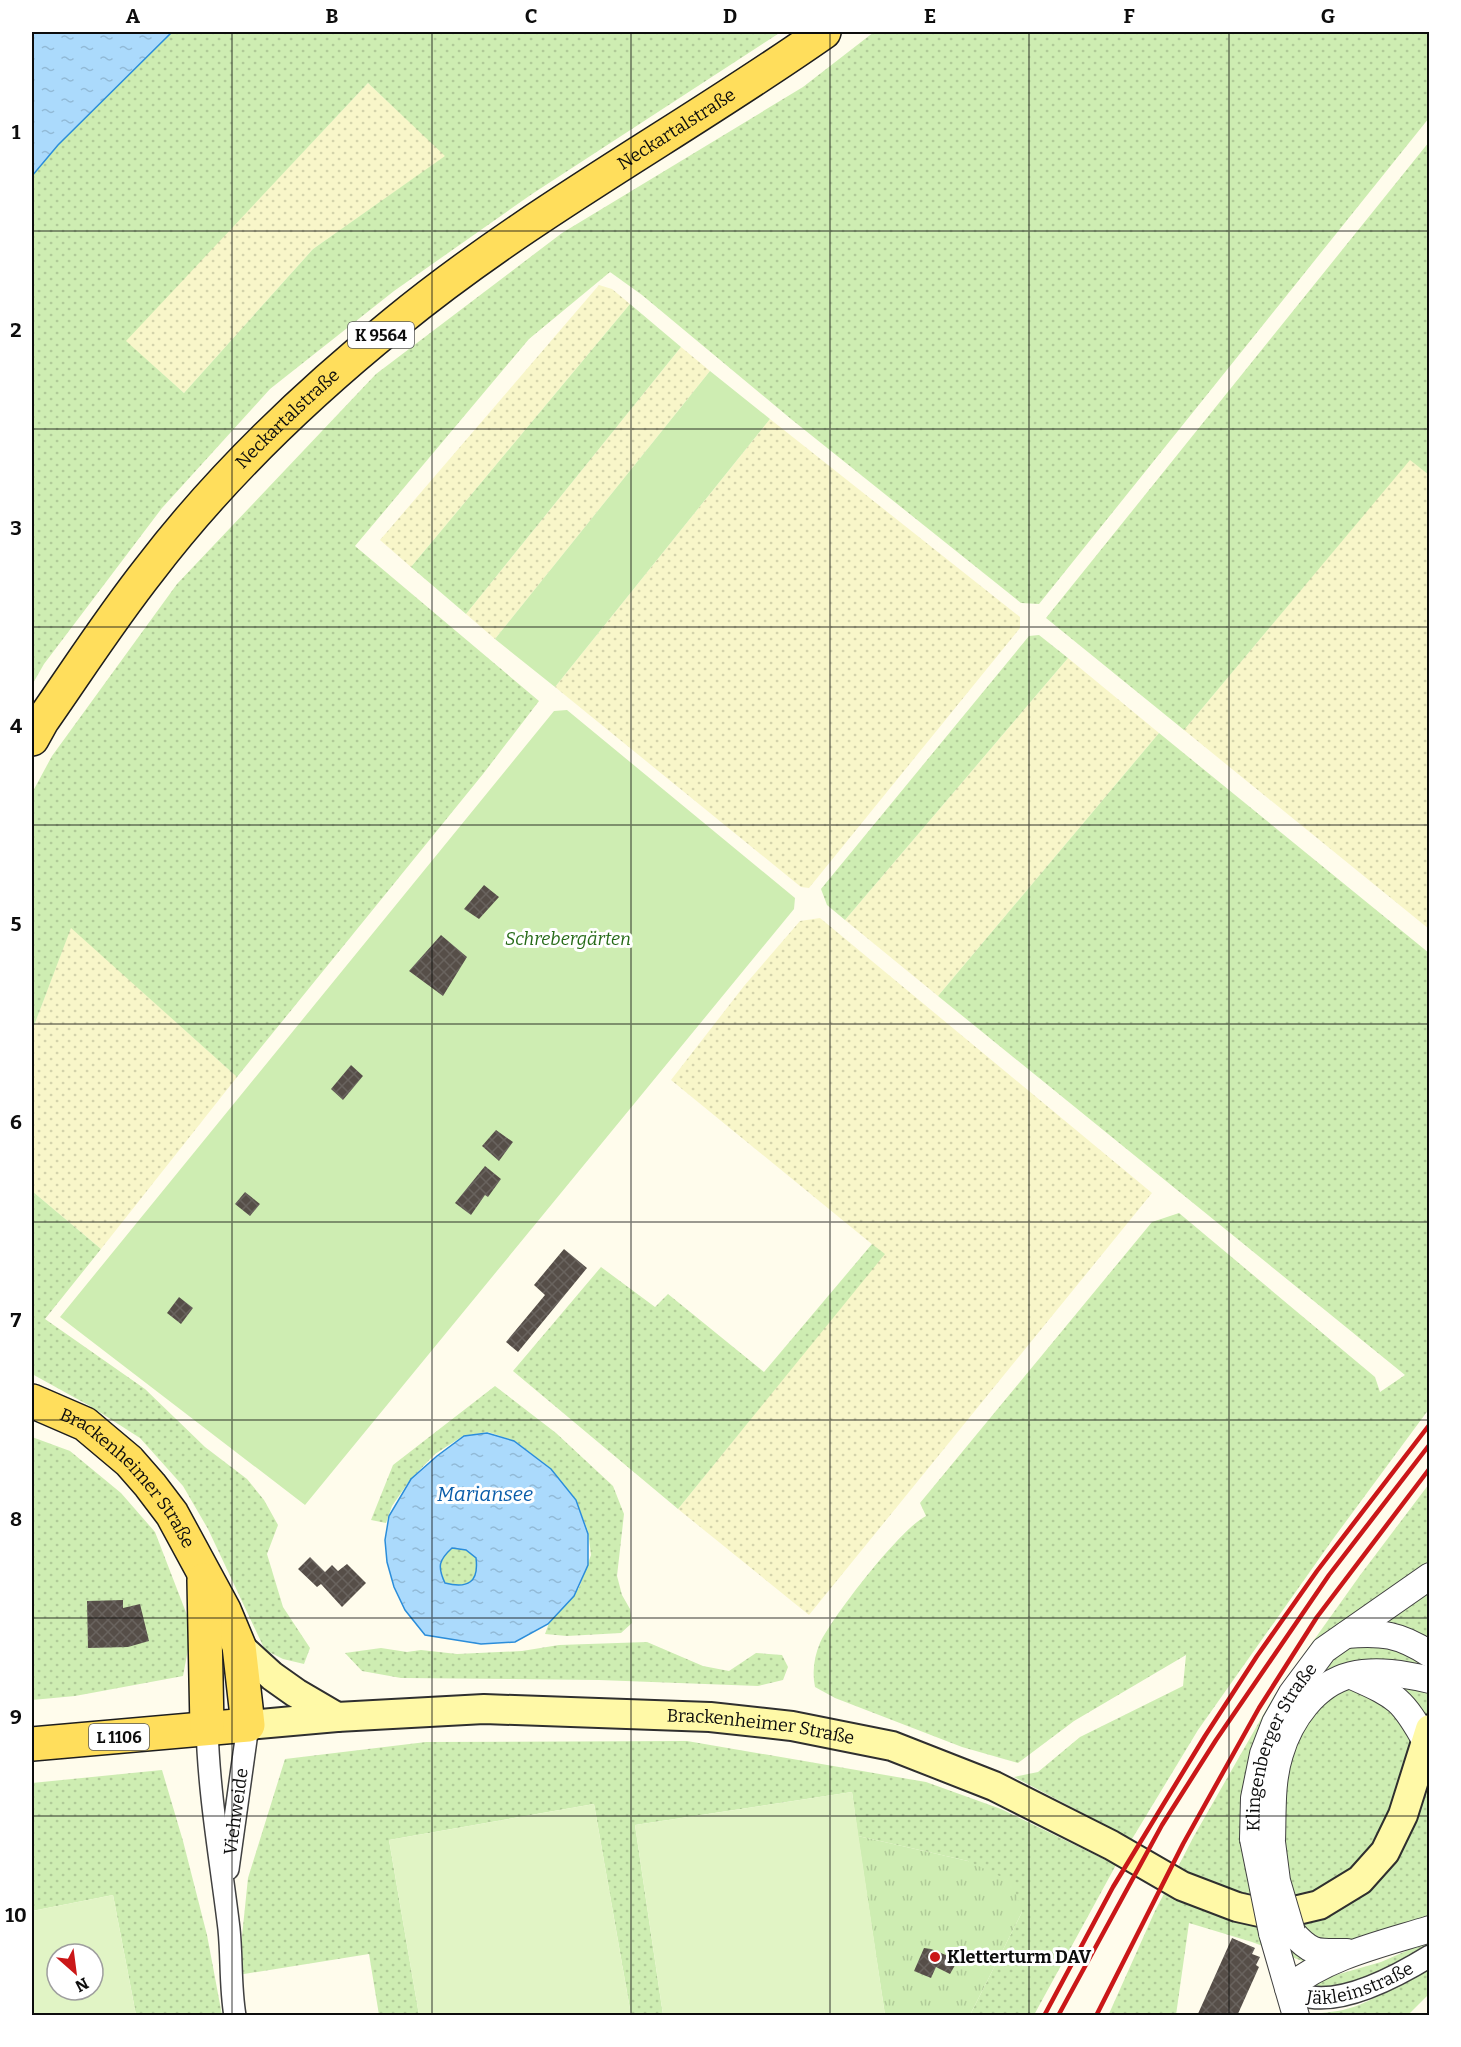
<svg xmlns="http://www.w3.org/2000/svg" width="1461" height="2047" viewBox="0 0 1461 2047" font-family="Bitter,serif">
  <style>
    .farmland { fill: url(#farmland-dots) }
    .grass { fill: url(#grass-dots); fill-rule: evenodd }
    .park { fill: url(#park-tufts) }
    .garden { fill: #ceedb2 }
    .pitch { fill: #e1f4c5; fill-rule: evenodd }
    .water { fill: url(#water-ripples); stroke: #2b8dda; stroke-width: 1.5; fill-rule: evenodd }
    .building { fill: url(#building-cross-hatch) }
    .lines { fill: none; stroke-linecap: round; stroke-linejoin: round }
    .minor-casing { stroke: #404040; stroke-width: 24 }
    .tertiary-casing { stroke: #404040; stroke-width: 28 }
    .secondary-casing { stroke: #2f2f2f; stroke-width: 32 }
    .primary-casing { stroke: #1e1e1e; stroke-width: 36 }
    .minor { stroke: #fff; stroke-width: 21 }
    .tertiary { stroke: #fff; stroke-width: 26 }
    .secondary { stroke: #fff9a7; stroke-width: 28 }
    .primary { stroke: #ffde5c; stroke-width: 33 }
    .rail { stroke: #ca1718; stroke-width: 4.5 }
    .tertiary-bridge-casing { stroke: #404040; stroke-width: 28; stroke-linecap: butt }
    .tertiary-bridge { stroke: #fff; stroke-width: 26 }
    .grid { fill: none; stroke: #0d0d0d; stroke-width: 1.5; stroke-opacity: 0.55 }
    .poi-dot { fill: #ca1718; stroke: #fff; stroke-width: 2 }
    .labels { text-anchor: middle; stroke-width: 6; stroke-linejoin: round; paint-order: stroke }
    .shield { fill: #fff; stroke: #565656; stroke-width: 1.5 }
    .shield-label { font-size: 16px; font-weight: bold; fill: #0d0d0d }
    .street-label { font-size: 18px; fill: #0d0d0d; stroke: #fff }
    .park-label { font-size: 18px; font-style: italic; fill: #256a17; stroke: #fff }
    .poi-label { font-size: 18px; font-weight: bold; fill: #0d0d0d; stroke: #fff; text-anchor: start }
    .water-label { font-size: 20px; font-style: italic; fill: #0a5daa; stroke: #fff }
    .neatline { fill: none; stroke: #0d0d0d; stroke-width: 2 }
    .grid-label { font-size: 20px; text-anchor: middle; font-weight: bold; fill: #0d0d0d }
  </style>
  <defs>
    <pattern id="farmland-dots" width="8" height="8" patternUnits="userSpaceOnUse" patternTransform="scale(1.5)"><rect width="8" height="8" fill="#f8f6c9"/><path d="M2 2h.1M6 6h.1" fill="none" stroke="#d3d2ab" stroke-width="1.8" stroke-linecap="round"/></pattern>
    <pattern id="grass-dots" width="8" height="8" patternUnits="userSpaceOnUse" patternTransform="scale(1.5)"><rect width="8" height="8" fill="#ceedb2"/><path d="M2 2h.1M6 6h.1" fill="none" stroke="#b0ca98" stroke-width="1.8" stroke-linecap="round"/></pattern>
    <pattern id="park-tufts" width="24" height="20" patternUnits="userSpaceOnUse" patternTransform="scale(1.5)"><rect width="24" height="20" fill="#ceedb2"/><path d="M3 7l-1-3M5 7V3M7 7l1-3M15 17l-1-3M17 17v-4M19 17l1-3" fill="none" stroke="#b0ca98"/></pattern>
    <pattern id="water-ripples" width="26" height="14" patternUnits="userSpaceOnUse" patternTransform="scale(1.5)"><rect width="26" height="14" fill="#abdafc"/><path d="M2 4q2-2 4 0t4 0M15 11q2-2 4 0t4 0" fill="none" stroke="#92bad7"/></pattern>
    <pattern id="building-cross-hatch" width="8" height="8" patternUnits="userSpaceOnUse" patternTransform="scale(1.5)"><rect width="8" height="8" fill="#564e48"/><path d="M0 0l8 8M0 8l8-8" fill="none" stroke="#69635e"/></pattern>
  </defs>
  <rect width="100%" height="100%" fill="#fffcec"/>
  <path class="farmland" d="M368,83l78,73 -133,93 -129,144 -59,-52z
    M599,285l13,4 18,15 -219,263 -31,-27z
    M681,347l29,24 -215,268 -29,-25z
    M770,419l250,198v11l-211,260 -8,-1 -246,-200z
    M1410,459l19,16v454l-245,-199z
    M1068,658l91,75 -221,263 -93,-76z
    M820,918l332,275 -343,422 -131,-106 206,-255 -213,-174 73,-94 56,-65z
    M71,927l166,150 -136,172 -69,-58v-160z"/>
  <path class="grass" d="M172,32h609l-249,162 -138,97 -124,98 -108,119 -118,156 -12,21v-509l26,-31zM368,83l77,73 -132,93 -129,144 -58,-52z
    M874,32h555v86l-390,486 -18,-1 -230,-184 -149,-124 -32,-23 -81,67 -174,207 184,155 -56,73 -246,303 -166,-149 -39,103v-238l20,-37 125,-172 199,-210 186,-141 241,-146z
    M1429,142v333l-19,-15 -226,270 -138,-112z
    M630,304l51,43 -215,267 -55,-47z
    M1039,635l29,23 -223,262 -18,-15 -6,-16 208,-253z
    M1159,733l270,220v456l-96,130 -135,191 -66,109 -118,-62 24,-5 42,-35 103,-51 3,-31 -112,66 -56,42 -56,-16 -127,-49 -20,-11c-3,-15 -1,-30 5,-44 13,-27 81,-115 106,-127l-6,-13 232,-281 27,-9 196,164 5,15 25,-17 -467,-379z
    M32,1191l69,58 -56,70 100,70 60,58 42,32 17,21 14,25 -11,29 16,53 27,41 -6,16 -21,-5 -18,-9 -57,-121 -25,-43 -43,-48 -50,-32 -58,-32z
    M872,1244l13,10 -207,255 -165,-138 88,-104 54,40 13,-13 96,78z
    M495,1386l61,47 57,53 11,28 -7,62 5,19 8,14 2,14 -11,10 -54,3 -22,-2 4,-11 30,-35 12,-33 -3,-24 -11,-28 -29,-37 -33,-25 -27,-9 -25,4 -28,18 -25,26 -18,26 -6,17 -15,-3 22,-55z
    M32,1437l38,14 51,42 34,39 37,96 -9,48 -108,20 -43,4z
    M1429,1484v440l-119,40 -58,-22 -63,-19 -13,92 -68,1 47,-105 39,-75 80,-140 87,-122z
    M452,1547l14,3 10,8c3,24 -8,31 -31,25 -7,-18 -6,-23 7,-36z
    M647,1642l56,24 26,5 27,-18 26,2 6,12 -5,13 -25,6 -159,-6 -198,-2 -39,-7 -17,-18 36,-5 26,4 14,-2 36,4 65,-3 37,-6z
    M687,1741l239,41 75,27 115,56 -82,150h-64l52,-103 -54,-51 -110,-25 -6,-44 -217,33 28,190h-32l-37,-211 -205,36 30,175h-40l-10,-61 -131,21 10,-97 37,-119 141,-17z
    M162,1770l21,71 24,94 15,80h-86l-23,-120 -81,16v-128z
    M1429,1941v9l-83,38h-38l7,-7 66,-19z
    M1429,1961v33l-21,21 -107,1c13,-3 28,-3 42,-6 33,-8 59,-30 86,-49z"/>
  <path class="park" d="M858,1836l110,25 44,21 10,30 -52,103h-85z"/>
  <path class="garden" d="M710,371l60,48 -215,268 -60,-48z
    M567,710l228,188 -1,11 -489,596 -245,-188 494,-606z"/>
  <path class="pitch" d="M852,1792l33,223h-222l-28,-190z
    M594,1804l37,211h-212l-30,-175z
    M113,1895l23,120h-104v-104zM57,1954h36v36h-36z"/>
  <path class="water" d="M32,32h140l-114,113 -26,31z
    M487,1433l27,8 37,28 25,31 12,34v31l-14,31 -26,28 -33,18 -34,2 -56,-9 -20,-25 -11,-23 -7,-25 -2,-22 4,-24 22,-37 26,-23 27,-20zM452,1548l14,2 10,8c3,24 -8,31 -31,25 -8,-17 -6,-23 7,-35z"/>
  <path class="building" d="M484,885l15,12 -20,22 -15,-10z
    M441,935l26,22 -24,39 -34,-25z
    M351,1065l12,11 -20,24 -12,-11z
    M496,1130l17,12 -14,19 -17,-15z
    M485,1166l16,13 -13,18 -3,-2 -14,20 -16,-12z
    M245,1192l15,12 -10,12 -15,-12z
    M564,1249l23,19 -69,84 -12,-10 39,-47 -11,-10z
    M179,1297l14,11 -12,16 -14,-11z
    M310,1557l15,15 7,-7 6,6 9,-7 19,19 -24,24 -21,-23 -4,3 -19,-18z
    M123,1600v8l17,-4 9,37 -21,6 -40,1 -1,-47z
    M1232,1938l23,10 -3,6 8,3 -4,8 3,2 -22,49h-40z
    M924,1948l7,1 27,11 -8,14 -14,-7 -5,11 -17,-7z"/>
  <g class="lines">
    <g class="minor-casing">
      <g id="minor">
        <path d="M207,1728c2,68 14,134 22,201 3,29 1,57 6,87"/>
        <path id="s1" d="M228,1869l20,-144"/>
        <path id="s2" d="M1288,1988c7,3 15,8 22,9 37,6 89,-22 120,-41"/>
      </g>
    </g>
    <g class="tertiary-casing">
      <g id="tertiary">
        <path d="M1346,1635c36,-3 53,-1 84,19"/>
        <path d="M1354,1677c43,19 49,23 72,65"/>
        <path id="s3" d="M1253,1839l1,-41 9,-44 12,-31 17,-30 32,-43 106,-74"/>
        <path d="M1272,1842c1,-29 -1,-60 8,-88 10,-34 35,-70 71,-79 26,-6 54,-1 79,5"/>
        <path d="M1292,1932c20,23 26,20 55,20"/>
        <path d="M1272,1933l24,83"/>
        <path d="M1288,1988c39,-32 94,-44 142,-59"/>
      </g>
    </g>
    <g class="secondary-casing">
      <g id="secondary">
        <path d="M239,1646l33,30 24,17 41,24"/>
        <path id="s4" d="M248,1725l89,-8 147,-8 226,8 82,9 100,20 102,40 117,59 71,41 55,21 27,6 34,-3 21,-5 41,-25 25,-28 18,-37 27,-86"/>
      </g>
    </g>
    <g class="primary-casing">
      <g id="primary">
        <path id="s5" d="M32,739l10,-18c35,-50 69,-103 107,-151 70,-92 157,-175 246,-247 134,-110 288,-192 429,-291"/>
        <path id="s6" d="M32,1401l53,23 44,37 21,24 22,29 52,96 15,36 9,79 -216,19"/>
        <path d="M204,1580l3,148"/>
      </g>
    </g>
    <use href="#minor" class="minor"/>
    <use href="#tertiary" class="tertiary"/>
    <use href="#secondary" class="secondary"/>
    <use href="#primary" class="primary"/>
    <path class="rail" d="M1044,2016l69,-129 92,-151 52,-80 60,-85 113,-147
      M1058,2016l104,-191 54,-85 113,-165 101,-131
      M1096,2016l87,-172 76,-136 58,-91 113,-149"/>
    <g class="tertiary-bridge-casing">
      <path id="tertiary-bridge" d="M1253,1839l19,94
        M1272,1842l5,39 15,51"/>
    </g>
    <use href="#tertiary-bridge" class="tertiary-bridge"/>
  </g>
  <path class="grid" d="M232,32v1984M432,32v1984M631,32v1984M830,32v1984M1029,32v1984M1229,32v1984M32,231h1398M32,429h1398M32,627h1398M32,825h1398M32,1024h1398M32,1222h1398M32,1420h1398M32,1618h1398M32,1816h1398"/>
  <circle class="poi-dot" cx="935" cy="1957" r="6"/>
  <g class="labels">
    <g class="shield">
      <rect x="348" y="322" width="66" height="26" rx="4.5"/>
      <rect x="89" y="1724" width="60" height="26" rx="4.5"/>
    </g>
    <g class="shield-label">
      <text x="381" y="341">K 9564</text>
      <text x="119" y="1743">L 1106</text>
    </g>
    <g class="street-label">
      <text dy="6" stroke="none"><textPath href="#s5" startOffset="897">Neckartalstraße</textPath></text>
      <text dy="6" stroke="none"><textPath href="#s5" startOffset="411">Neckartalstraße</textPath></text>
      <text dy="6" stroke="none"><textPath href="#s6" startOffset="126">Brackenheimer Straße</textPath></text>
      <text dy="6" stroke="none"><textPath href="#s4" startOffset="514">Brackenheimer Straße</textPath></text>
      <text dy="6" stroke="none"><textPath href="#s3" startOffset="98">Klingenberger Straße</textPath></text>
      <text dy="6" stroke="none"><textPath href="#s1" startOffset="58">Viehweide</textPath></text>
      <text dy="6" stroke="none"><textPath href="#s2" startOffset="76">Jäkleinstraße</textPath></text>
    </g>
    <g class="park-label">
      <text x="568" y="945">Schrebergärten</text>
    </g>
    <g class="poi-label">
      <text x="947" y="1963">Kletterturm DAV</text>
    </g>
    <g class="water-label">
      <text x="485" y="1501">Mariansee</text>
    </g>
  </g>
  <rect width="1461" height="2047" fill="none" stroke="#ffffff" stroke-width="66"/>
  <g transform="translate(75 1972) rotate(152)"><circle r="28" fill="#ffffff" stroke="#9e9e9e" stroke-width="1.5"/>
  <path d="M0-4.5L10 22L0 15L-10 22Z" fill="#ca1718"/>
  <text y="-9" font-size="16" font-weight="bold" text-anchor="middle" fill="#0d0d0d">N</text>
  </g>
  <rect x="33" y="33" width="1395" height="1981" class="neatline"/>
  <g class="grid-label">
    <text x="133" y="23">A</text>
    <text x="332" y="23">B</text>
    <text x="531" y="23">C</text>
    <text x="730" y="23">D</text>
    <text x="930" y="23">E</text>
    <text x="1129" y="23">F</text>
    <text x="1328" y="23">G</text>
    <text x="16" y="139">1</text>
    <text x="16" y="337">2</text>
    <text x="16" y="535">3</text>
    <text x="16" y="733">4</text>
    <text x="16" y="931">5</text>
    <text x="16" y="1129">6</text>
    <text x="16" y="1327">7</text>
    <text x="16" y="1526">8</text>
    <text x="16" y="1724">9</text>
    <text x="16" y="1922">10</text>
  </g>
</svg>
